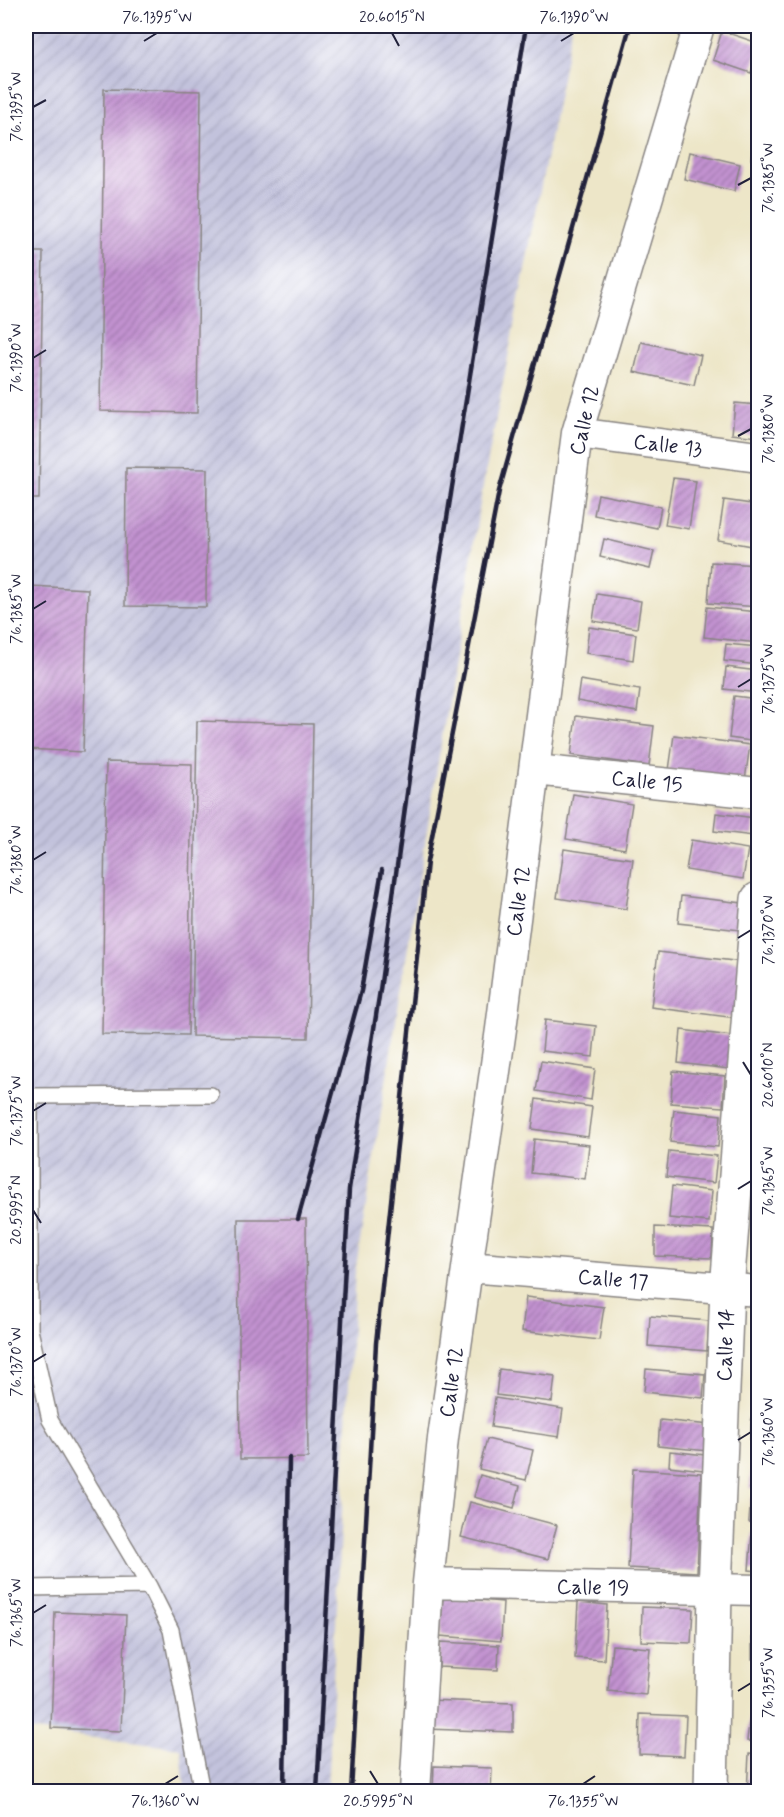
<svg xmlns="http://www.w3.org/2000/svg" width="784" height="1817" viewBox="0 0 784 1817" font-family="Mynerve,sans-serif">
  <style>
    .industrial { fill: url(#industrial-furrows) }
    .building { fill: url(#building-hatch) }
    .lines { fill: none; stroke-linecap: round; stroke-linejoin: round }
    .lane-casing { stroke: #888482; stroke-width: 18 }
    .street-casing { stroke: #888482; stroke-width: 33 }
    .secondary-casing { stroke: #888482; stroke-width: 36 }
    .lane { stroke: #fff; stroke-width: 15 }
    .street { stroke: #fff; stroke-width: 30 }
    .secondary { stroke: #fff; stroke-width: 33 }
    .rail { stroke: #22223b; stroke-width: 4.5 }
    .ticks { fill: none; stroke: #22223b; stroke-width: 2 }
    .labels { text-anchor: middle; stroke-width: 4.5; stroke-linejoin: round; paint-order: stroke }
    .street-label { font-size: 21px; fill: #22223b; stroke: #fff }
    .neatline { fill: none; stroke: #22223b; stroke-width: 2 }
    .ticks-label { font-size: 15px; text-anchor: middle; fill: #22223b }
  </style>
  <defs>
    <pattern id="industrial-furrows" width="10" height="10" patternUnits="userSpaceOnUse" patternTransform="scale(1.5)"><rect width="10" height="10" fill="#c2c2dc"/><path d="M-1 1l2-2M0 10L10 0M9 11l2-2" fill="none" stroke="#a6a6be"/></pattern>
    <pattern id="building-hatch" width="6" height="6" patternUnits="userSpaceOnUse" patternTransform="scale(1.5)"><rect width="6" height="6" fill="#c292d0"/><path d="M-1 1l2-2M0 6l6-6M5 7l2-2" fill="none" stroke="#9d77aa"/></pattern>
  </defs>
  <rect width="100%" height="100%" fill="#fff"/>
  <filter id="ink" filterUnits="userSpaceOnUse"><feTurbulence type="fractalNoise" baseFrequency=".0167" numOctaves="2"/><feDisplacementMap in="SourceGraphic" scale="12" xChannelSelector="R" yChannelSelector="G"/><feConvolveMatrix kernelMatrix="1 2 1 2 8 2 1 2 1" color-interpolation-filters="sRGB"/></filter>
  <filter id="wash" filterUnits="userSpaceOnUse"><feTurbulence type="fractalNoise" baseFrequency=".008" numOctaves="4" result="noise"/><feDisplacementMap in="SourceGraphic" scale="24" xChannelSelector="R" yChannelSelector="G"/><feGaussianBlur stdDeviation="1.35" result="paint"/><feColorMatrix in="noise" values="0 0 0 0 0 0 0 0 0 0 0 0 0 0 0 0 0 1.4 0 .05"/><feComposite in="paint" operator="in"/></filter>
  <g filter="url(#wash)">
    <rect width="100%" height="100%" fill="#ede6c8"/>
    <path class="industrial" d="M26,26h546l-89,460 -128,787 -28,518h-142l-4,-43 -155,-18z"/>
    <g id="blocks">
      <path class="building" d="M722,31l36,12v6l-7,24 -38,-13z
        M104,89l97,2 -4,322 -97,-2z
        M754,131h4v29l-7,-1z
        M690,152l50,12 -6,27 -50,-12z
        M26,252h17l-4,247h-13z
        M641,342l60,13 -7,30 -60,-13z
        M735,403l23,2v32l-26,-3z
        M126,468l81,1 -1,138 -81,-1z
        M673,478l23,3 -7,48 -24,-4z
        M598,494l63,13 -4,21 -63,-13z
        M724,500l34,5v42l-40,-7z
        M604,539l50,12 -4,18 -50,-12z
        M711,562l47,3v42l-50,-4z
        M29,586l59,3 -5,163 -57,-3z
        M597,594l44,7 -4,27 -44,-7z
        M707,607l51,5v31l-54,-6z
        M589,627l47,7 -3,26 -47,-7z
        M726,644l32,3v18l-34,-4z
        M726,667l32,4v22l-34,-4z
        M580,680l60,10 -3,22 -60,-11z
        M734,696l24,3v43l-29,-4z
        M576,716l78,10 -5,40 -78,-11z
        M197,721l116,3 -5,314 -116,-2z
        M674,735l76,10 -5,35 -76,-10z
        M106,762l86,2 -4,271 -86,-1z
        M573,794l59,10 -7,45 -59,-10z
        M716,813l39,5 -2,18 -39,-5z
        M691,840l57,9 -5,30 -57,-9z
        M564,849l69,10 -7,50 -69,-11z
        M681,896l62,7 -3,27 -62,-7z
        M658,952l84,10 -6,56 -85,-11z
        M545,1020l51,6 -3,31 -51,-6z
        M681,1030l51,6 -3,33 -51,-6z
        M541,1061l54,8 -4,31 -55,-9z
        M673,1071l52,5 -2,31 -52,-4z
        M536,1099l56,8 -4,30 -56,-8z
        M674,1110l47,5 -3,32 -48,-5z
        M534,1139l55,6 -4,34 -54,-6z
        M669,1151l48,5 -3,27 -48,-6z
        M672,1186l40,5 -3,31 -40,-4z
        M238,1219h68l2,239 -68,1z
        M655,1227l58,3 -1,28 -57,-2z
        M526,1297l78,10 -5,33 -77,-9z
        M650,1316l59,5 -2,30 -59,-5z
        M499,1369l56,7 -3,26 -56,-7z
        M646,1369l59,5 -2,24 -59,-6z
        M495,1398l68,11 -4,28 -68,-10z
        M752,1412h6v31l-8,-1z
        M660,1420l50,5 -2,26 -50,-5z
        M487,1439l46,11 -7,30 -47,-11z
        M670,1451l35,4 -2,15 -34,-4z
        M752,1453l6,1v34h-8z
        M633,1469l68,4 -4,99 -69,-4z
        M480,1475l40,11 -6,22 -40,-11z
        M751,1497l7,1v25l-9,-1z
        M470,1502l87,23 -9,34 -87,-22z
        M752,1532h6v39l-9,-1z
        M443,1597l60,5 -2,39 -61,-5z
        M578,1602l29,3 -3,55 -29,-2z
        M752,1605h6v54h-6z
        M642,1607l51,2 -2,34 -50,-2z
        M55,1612l71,3 -5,116 -70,-3z
        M440,1642l59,3 -1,25 -59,-3z
        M612,1645l38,3 -4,47 -38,-4z
        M427,1700l86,3v29l-87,-3z
        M640,1714l46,2 -2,40 -45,-2z
        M750,1716l8,1v25l-11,-1z
        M749,1754l9,1v37h-11z
        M434,1766l58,2 -1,24h-58z"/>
    </g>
  </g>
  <g filter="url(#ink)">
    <use href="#blocks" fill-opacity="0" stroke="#888482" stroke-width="1.5"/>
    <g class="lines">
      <g class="lane-casing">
        <path id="lane" d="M26,1096l185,-1
          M30,1097v233l20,90 99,166 22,44 31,162
          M26,1588l123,-2"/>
      </g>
      <g class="street-casing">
        <path id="street" d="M577,433l181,24
          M535,770l223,23
          M468,1267l290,24
          M428,1583l330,7
          M415,1792l13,-209 15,-145 58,-409 76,-596 122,-407"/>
      </g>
      <g class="secondary-casing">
        <path id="secondary" d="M711,1792l4,-202 12,-301 31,-390"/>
      </g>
      <use href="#lane" class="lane"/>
      <use href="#street" class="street"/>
      <use href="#secondary" class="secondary"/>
      <path class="rail" d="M298,1219l63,-228 21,-121
        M284,1792l5,-334
        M317,1792l32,-603 31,-199 51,-372 95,-592
        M351,1792l25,-449 51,-481 72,-371 131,-465"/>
    </g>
  </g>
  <path class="ticks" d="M392,33l7,13M144,41l13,-8M561,41l13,-8M33,107l13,-7M738,185l13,-7M33,358l13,-8M738,436l13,-7M33,609l13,-8M738,687l13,-8M33,860l13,-8M738,938l13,-8M743,1062l8,13M33,1111l13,-8M738,1189l13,-8M33,1210l8,13M33,1362l13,-8M738,1440l13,-8M33,1613l13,-8M738,1691l13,-8M370,1771l8,13M165,1784l13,-8M583,1784l12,-8"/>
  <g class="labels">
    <g class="street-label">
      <text transform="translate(584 420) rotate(-77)" y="7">Calle 12</text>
      <text transform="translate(668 445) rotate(7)" y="7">Calle 13</text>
      <text transform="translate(647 781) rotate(6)" y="7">Calle 15</text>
      <text transform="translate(518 901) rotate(-82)" y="7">Calle 12</text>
      <text transform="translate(613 1279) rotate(5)" y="7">Calle 17</text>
      <text transform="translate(725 1345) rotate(-88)" y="7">Calle 14</text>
      <text transform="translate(451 1382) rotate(-82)" y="7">Calle 12</text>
      <text transform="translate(593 1587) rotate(1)" y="7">Calle 19</text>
    </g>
  </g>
  <rect width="784" height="1817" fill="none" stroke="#fff" stroke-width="66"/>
  <rect x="33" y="33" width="718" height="1751" class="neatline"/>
  <g class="ticks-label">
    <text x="157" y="22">76.1395°W</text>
    <text x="392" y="22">20.6015°N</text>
    <text x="574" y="22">76.1390°W</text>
    <text transform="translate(16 107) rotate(-90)" y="5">76.1395°W</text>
    <text transform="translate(768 178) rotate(-90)" y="5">76.1385°W</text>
    <text transform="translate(16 358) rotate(-90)" y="5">76.1390°W</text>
    <text transform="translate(768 429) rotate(-90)" y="5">76.1380°W</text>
    <text transform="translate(16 609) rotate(-90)" y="5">76.1385°W</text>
    <text transform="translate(768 679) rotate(-90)" y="5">76.1375°W</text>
    <text transform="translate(16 860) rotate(-90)" y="5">76.1380°W</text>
    <text transform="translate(768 930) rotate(-90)" y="5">76.1370°W</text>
    <text transform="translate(768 1075) rotate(-90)" y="5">20.6010°N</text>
    <text transform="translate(16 1111) rotate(-90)" y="5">76.1375°W</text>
    <text transform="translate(768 1181) rotate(-90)" y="5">76.1365°W</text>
    <text transform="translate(16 1210) rotate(-90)" y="5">20.5995°N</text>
    <text transform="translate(16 1362) rotate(-90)" y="5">76.1370°W</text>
    <text transform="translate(768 1432) rotate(-90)" y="5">76.1360°W</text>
    <text transform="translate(16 1613) rotate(-90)" y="5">76.1365°W</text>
    <text transform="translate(768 1683) rotate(-90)" y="5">76.1355°W</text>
    <text x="165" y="1806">76.1360°W</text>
    <text x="378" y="1806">20.5995°N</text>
    <text x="583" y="1806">76.1355°W</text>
  </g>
</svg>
